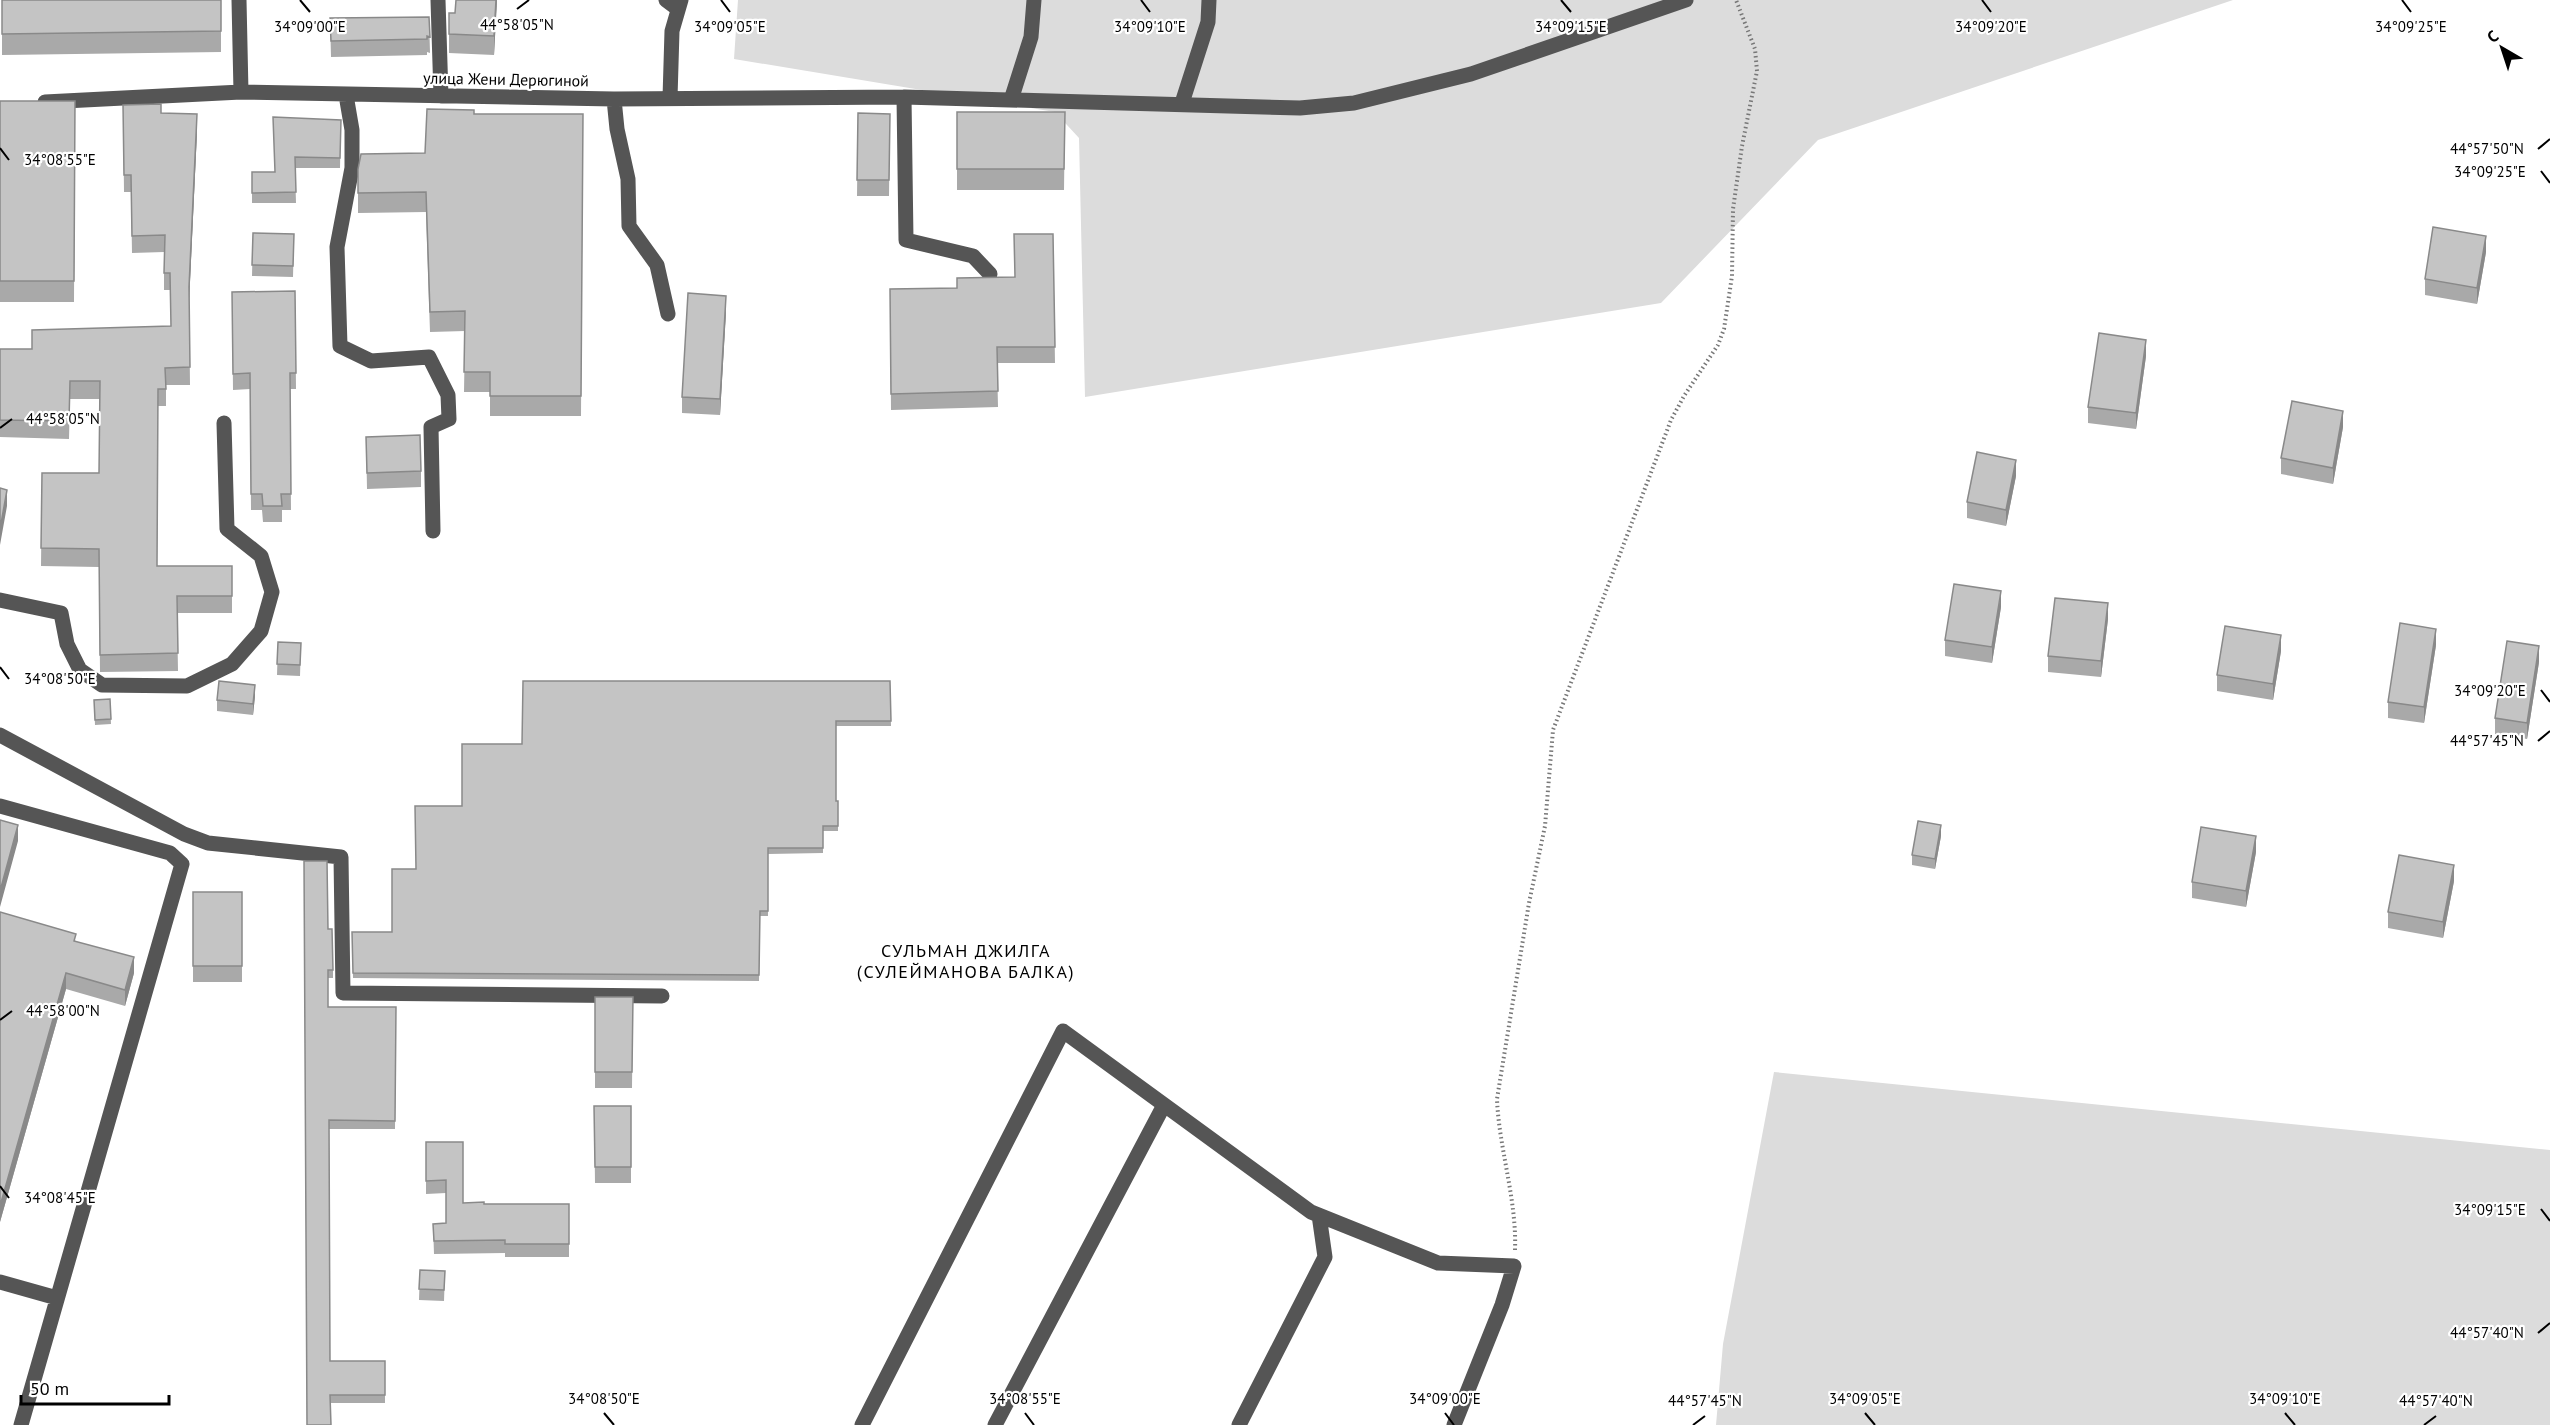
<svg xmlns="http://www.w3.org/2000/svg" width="2550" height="1425" viewBox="0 0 2550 1425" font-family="'PT Sans',sans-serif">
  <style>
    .green { fill: #dcdcdc }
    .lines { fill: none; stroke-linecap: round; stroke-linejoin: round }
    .path { stroke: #777; stroke-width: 4; stroke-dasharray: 1.5 3; stroke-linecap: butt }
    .minor { stroke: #555; stroke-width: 15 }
    .wall { fill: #a9a9a9 }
    .shaded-wall { fill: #898989 }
    .building { fill: #c4c4c4; stroke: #898989; stroke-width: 1.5 }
    .ticks { fill: none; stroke: #000; stroke-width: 2 }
    .labels { text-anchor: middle; stroke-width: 4.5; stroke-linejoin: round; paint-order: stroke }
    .street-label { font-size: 16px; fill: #000; stroke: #fff }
    .neighbourhood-label { font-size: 18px; letter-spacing: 1.5px; fill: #000; stroke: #fff }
    .ticks-label { font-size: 15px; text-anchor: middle; fill: #000; stroke: #fff; stroke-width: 4.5; stroke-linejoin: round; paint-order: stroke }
  </style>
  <rect width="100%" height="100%" fill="#fff"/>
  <path class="green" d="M738,0h1495l-415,140 -157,163 -576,94 -6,-259 -24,-26 -321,-53z
    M1774,1072l776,78v275h-834l7,-81z"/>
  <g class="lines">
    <path class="path" d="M1515,1250c2,-50 -16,-101 -18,-151l32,-196 16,-77 8,-96 118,-310 13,-24 34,-51 6,-16 8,-53 1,-67 9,-63 15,-75 -2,-22 -19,-49"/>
    <path class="minor" d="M239,0l2,92
      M438,0l3,96
      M666,0l12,9
      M346,95l6,35v38l-15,79 3,99 31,15 58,-4 19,38 1,24 -18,8 2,104
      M904,97l2,143 67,16 17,18
      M670,98l2,-67 9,-31
      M614,99l3,30 11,50 1,47 28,39 11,49
      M1011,100l20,-63 3,-37
      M45,102l196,-10 373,7 290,-2 396,11 54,-5 117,-29 215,-74
      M1182,103l26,-81 1,-22
      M0,600l61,13 6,31 13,26 22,15 85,1 45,-22 29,-33 11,-39 -11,-36 -34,-27 -3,-106
      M0,735l184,99 24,9 133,14 2,136 319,3
      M0,806l170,47 12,11 -161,561
      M0,1282l57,16
      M862,1425l201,-394 248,181 127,51 76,3 -12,39 -48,120
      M995,1425l169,-320
      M1239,1425l86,-168 -6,-42"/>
  </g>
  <path class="wall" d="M2,0h219v52l-219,3z
    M497,0l-3,55 -45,-2v-40h6z
    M429,17l1,36 -3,-1v3l-96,2 -1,-39z
    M0,101h75l-1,201h-74z
    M123,105l38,8 36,19 -8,168 1,85h-24v21h-8l-1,160h75v47h-55l1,58 -78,1 -1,-105 -58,-1 1,-93h57l1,-74h-30l-1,40 -69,-2v-88h32l139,-23 -1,-36h-6v-38l-32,1 -1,-61h-7z
    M957,112h108l-1,78h-107z
    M858,113l32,1 -1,82h-32z
    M474,114h109l-2,302h-91v-24h-26l1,-61 -35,1 -4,-120 -68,1v-44l67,-16z
    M341,120l-1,48h-45l1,35h-44v-31h22z
    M253,233l41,1 -1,43 -41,-1z
    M1053,234l2,129h-58l1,44 -107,3 -1,-121 67,-1 57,-11z
    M2486,252l-9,52 -52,-9v-16z
    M295,291l1,98h-6l1,121h-9v12h-19l-1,-12h-11l-1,-121 -17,1 -1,-98z
    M726,312l-6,103 -38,-2v-16z
    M2146,356l-10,73 -48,-6v-16z
    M2343,427l-10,57 -52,-10v-16z
    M366,437l55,34v16l-54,2z
    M2016,476l-10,50 -39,-8v-16z
    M2001,607l-9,56 -47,-7v-16z
    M2108,619l-7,58 -53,-5v-16z
    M278,642l23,1 -1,33 -23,-1z
    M2436,645l-12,78 -36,-5v-16z
    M2281,651l-8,49 -56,-9v-16z
    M2539,662l-12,77 -32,-5v-16z
    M890,681l1,45h-55v75h2v30h-15v22l-55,1v62h-8l-1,65 -406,-3 -1,-46h40l70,-126 60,-62z
    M255,696l-2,19 -36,-4v-11z
    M110,699l1,25 -16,1 -1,-25z
    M1941,836l-6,33 -23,-4v-10z
    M2256,852l-10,55 -54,-9v-16z
    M304,861h23l1,68h4l1,41v8h-5v29h68l-1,122h-66l1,232h55v42h-55l1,22h-24z
    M2454,881l-11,57 -55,-10v-16z
    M193,892h49v90h-49z
    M0,912l76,29 58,32 -9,33 -59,-17 -66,233z
    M595,997h38l-1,91h-37z
    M594,1106h37v77h-36z
    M426,1142l37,61 21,1h85v53h-64v-4l-71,1 -1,-30 13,-1v-30l-20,1z
    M420,1270l25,1 -1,30 -25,-1z"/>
  <path class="shaded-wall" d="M496,0h1l-3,55v-19z
    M197,114v18l-8,172v-17z
    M2486,236v16l-9,52v-16z
    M726,296v16l-6,103v-16z
    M2146,340v16l-10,73v-16z
    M2343,411v16l-10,57v-16z
    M2016,460v16l-10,50v-16z
    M7,490v16l-7,39v-16z
    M2001,591v16l-9,56v-16z
    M2108,603v16l-7,58v-16z
    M2436,629v16l-12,78v-16z
    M2281,635v16l-8,49v-16z
    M2539,646v16l-12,77v-16z
    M255,685v11l-2,19v-11z
    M18,825v16l-18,66v-16z
    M1941,825v11l-6,33v-10z
    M2256,836v16l-10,55v-16z
    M2454,865v16l-11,57v-16z
    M134,957v16l-9,33v-16z
    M66,973v16l-66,233v-16z"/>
  <path class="building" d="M2,0h219v31l-219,3z
    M456,0h40l-2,36 -45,-2v-21h6z
    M429,17l1,20 -3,-1v3l-96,2 -1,-23z
    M0,101h75l-1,180h-74z
    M161,104v9l36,1 -8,173 1,80 -25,1 1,21h-8l-1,177h75v30h-55l1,57 -78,2 -1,-106 -58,-1 1,-75h57l1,-92h-30l-1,40 -69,-1v-71h32v-19l139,-4 -1,-53h-6l1,-38 -33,1 -1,-61h-7l-1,-70z
    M427,109l47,1v4h109l-2,282h-91v-24h-26l1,-61 -35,1 -4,-120 -68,1v-24l3,-15 64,-1z
    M957,112h108l-1,57h-107z
    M858,113l32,1 -1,66h-32z
    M273,117l68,3 -1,38 -45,-1 1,35 -44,1v-21h23z
    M2433,227l53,9 -9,52 -52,-9z
    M253,233l41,1 -1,32 -41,-1z
    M1014,234h39l2,113h-58l1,44 -107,3 -1,-105 67,-1v-10l58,-1z
    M295,291l1,82h-6l1,121h-10l1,12h-19l-1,-12h-11l-1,-121 -17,1 -1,-82z
    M688,293l38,3 -6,103 -38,-2z
    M2099,333l47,7 -10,73 -48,-6z
    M2292,401l51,10 -10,57 -52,-10z
    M420,435l1,36 -54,2 -1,-36z
    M1977,452l39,8 -10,50 -39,-8z
    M0,488l7,2 -7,39z
    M1954,584l47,7 -9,56 -47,-7z
    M2055,598l53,5 -7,58 -53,-5z
    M2400,623l36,6 -12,78 -36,-5z
    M2225,626l56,9 -8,49 -56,-9z
    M2507,641l32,5 -12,77 -32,-5z
    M278,642l23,1 -1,22 -23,-1z
    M219,681l36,4 -2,19 -36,-4z
    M523,681h367l1,40h-55v80h2v25h-15v22h-55v63h-8l-1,64 -406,-2 -1,-41h40v-63h24l-1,-63h47v-62h60z
    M110,699l1,20 -16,1 -1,-20z
    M0,820l18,5 -18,66z
    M1918,821l23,4 -6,34 -23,-4z
    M2201,827l55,9 -10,55 -54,-9z
    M2399,855l55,10 -11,57 -55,-10z
    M304,861h23l1,68h4l1,41h-5v37h68l-1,114 -66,-1 1,241h55v34h-55l1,30h-24z
    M193,892h49v74h-49z
    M0,912l76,22 -2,7 60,16 -9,33 -59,-17 -66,233z
    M595,997h38l-1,75h-37z
    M594,1106h37v61h-36z
    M426,1142h37v61l21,-1v2h85v40h-64v-4l-71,1 -1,-17 13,-1v-43l-20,1z
    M420,1270l25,1 -1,19 -25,-1z"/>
  <path class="ticks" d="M300,0l10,12M721,0l9,12M1141,0l9,12M1561,0l10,12M1982,0l9,12M2402,0l9,12M517,9l12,-9M0,148l9,12M2538,149l12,-10M2541,171l9,12M0,428l12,-9M0,667l9,12M2541,690l9,12M2538,741l12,-10M0,1020l12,-9M0,1186l9,12M2541,1209l9,12M2538,1333l12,-10M604,1413l10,12M1025,1413l9,12M1445,1413l9,12M1865,1413l10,12M2285,1413l10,12M1693,1425l12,-9M2424,1425l12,-9"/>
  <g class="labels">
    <g class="street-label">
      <text transform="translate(506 79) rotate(1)" y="6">улица Жени Дерюгиной</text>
    </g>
    <g class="neighbourhood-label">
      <text x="966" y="957">СУЛЬМАН ДЖИЛГА<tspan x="966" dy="21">(СУЛЕЙМАНОВА БАЛКА)</tspan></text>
    </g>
  </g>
  <g class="ticks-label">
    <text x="517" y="30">44°58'05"N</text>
    <text x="310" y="32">34°09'00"E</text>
    <text x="1991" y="32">34°09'20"E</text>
    <text x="2411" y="32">34°09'25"E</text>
    <text x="730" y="32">34°09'05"E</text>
    <text x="1150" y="32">34°09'10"E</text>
    <text x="1571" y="32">34°09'15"E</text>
    <text x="2487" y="154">44°57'50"N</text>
    <text x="60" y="165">34°08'55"E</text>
    <text x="2490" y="177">34°09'25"E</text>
    <text x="63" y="424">44°58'05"N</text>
    <text x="60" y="684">34°08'50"E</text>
    <text x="2490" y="696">34°09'20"E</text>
    <text x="2487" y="746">44°57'45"N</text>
    <text x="63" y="1016">44°58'00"N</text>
    <text x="60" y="1203">34°08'45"E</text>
    <text x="2490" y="1215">34°09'15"E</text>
    <text x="2487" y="1338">44°57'40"N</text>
    <text x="604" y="1404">34°08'50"E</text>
    <text x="1025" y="1404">34°08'55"E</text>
    <text x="1445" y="1404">34°09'00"E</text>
    <text x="1865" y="1404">34°09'05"E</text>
    <text x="2285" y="1404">34°09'10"E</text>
    <text x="1705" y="1406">44°57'45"N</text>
    <text x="2436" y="1406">44°57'40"N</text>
  </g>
  <g transform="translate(2502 48) rotate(321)" stroke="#ffffff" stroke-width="4.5" paint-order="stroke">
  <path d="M0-4.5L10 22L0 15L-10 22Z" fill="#000000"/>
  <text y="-9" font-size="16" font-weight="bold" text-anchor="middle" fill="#000000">С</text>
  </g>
  <path d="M21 1395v9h148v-9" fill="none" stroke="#000000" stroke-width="3"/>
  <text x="30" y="1395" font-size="18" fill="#000000" stroke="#ffffff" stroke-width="4.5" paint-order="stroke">50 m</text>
</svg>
